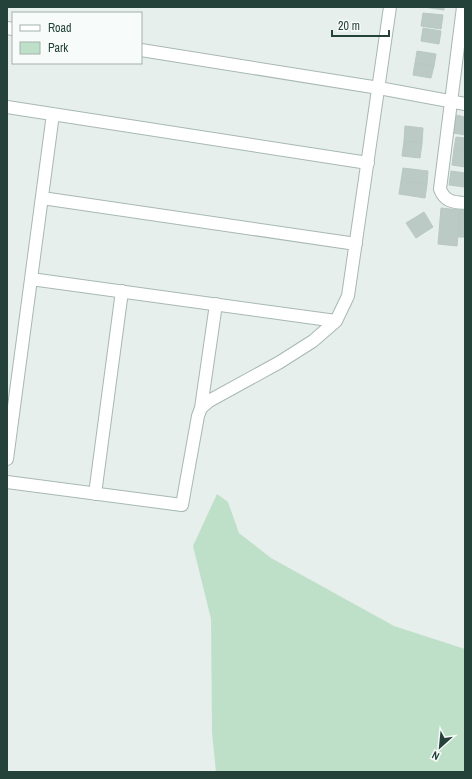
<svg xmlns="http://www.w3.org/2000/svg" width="472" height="779" viewBox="0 0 472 779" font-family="'Archivo Narrow',sans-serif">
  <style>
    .green { fill: #bfe0c8 }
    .building { fill: #bbcac4; stroke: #b8c9c2 }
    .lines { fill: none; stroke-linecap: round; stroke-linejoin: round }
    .minor-casing { stroke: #a8b8b2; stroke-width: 14 }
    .minor { stroke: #fff; stroke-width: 12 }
  </style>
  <rect width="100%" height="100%" fill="#e6efeb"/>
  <path class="green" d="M217,494l11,8 11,31 32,25 123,68 71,23v123h-249l-4,-39 -1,-114 -18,-73z"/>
  <path class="building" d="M424,7h20v3z
    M423,13l20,2 -2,14 -20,-3z
    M423,28l18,3 -2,13 -18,-3z
    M417,51l19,3 -2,12 -19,-3z
    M415,63l19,3 -3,12 -18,-3z
    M456,115l9,2v18l-12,-2z
    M405,126l18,2 -1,15 -18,-2z
    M456,137l9,1v13l-11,-2z
    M404,141l18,2 -2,15 -18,-2z
    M454,149l11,2v16l-13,-2z
    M403,168l25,3 -1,13 -26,-3z
    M451,171l14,2v14l-16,-2z
    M401,181l26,3 -2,14 -26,-4z
    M441,208l19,2 -3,36 -19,-2z
    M460,210h5v27h-7z
    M424,212l9,15 -17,11 -10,-15z"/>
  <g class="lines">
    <g class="minor-casing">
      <path id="minor" d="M463,7l-23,182c5,13 13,13 25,14
        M7,28l6,1
        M141,50l238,38 86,16
        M7,107l361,56
        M42,198l314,46
        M31,279l305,42
        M201,408l8,-7 71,-39 33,-21 23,-20 12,-25 42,-289
        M7,459l46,-345
        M7,482l175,23 16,-89 3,-8 15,-104
        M95,494l27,-203"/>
    </g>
    <use href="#minor" class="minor"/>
  </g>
  <rect width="472" height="779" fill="none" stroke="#24423a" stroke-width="16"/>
  <rect x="12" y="12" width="130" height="52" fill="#f7fbf9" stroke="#a3b1ad"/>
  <rect x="20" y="25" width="20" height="6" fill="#ffffff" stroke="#a3b1ad"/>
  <text x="48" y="32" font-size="12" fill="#24423a">Road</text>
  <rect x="20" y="42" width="20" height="12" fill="#bfe0c8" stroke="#a3b1ad"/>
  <text x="48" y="52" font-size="12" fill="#24423a">Park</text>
  <g transform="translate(440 747) rotate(207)" stroke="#f7fbf9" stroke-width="3" paint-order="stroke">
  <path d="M0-3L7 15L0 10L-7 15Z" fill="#24423a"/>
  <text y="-6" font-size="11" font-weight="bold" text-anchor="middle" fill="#24423a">N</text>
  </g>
  <path d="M332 30v6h57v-6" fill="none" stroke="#24423a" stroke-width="2"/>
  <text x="338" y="30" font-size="12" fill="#24423a" stroke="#f7fbf9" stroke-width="3" paint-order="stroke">20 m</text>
</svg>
